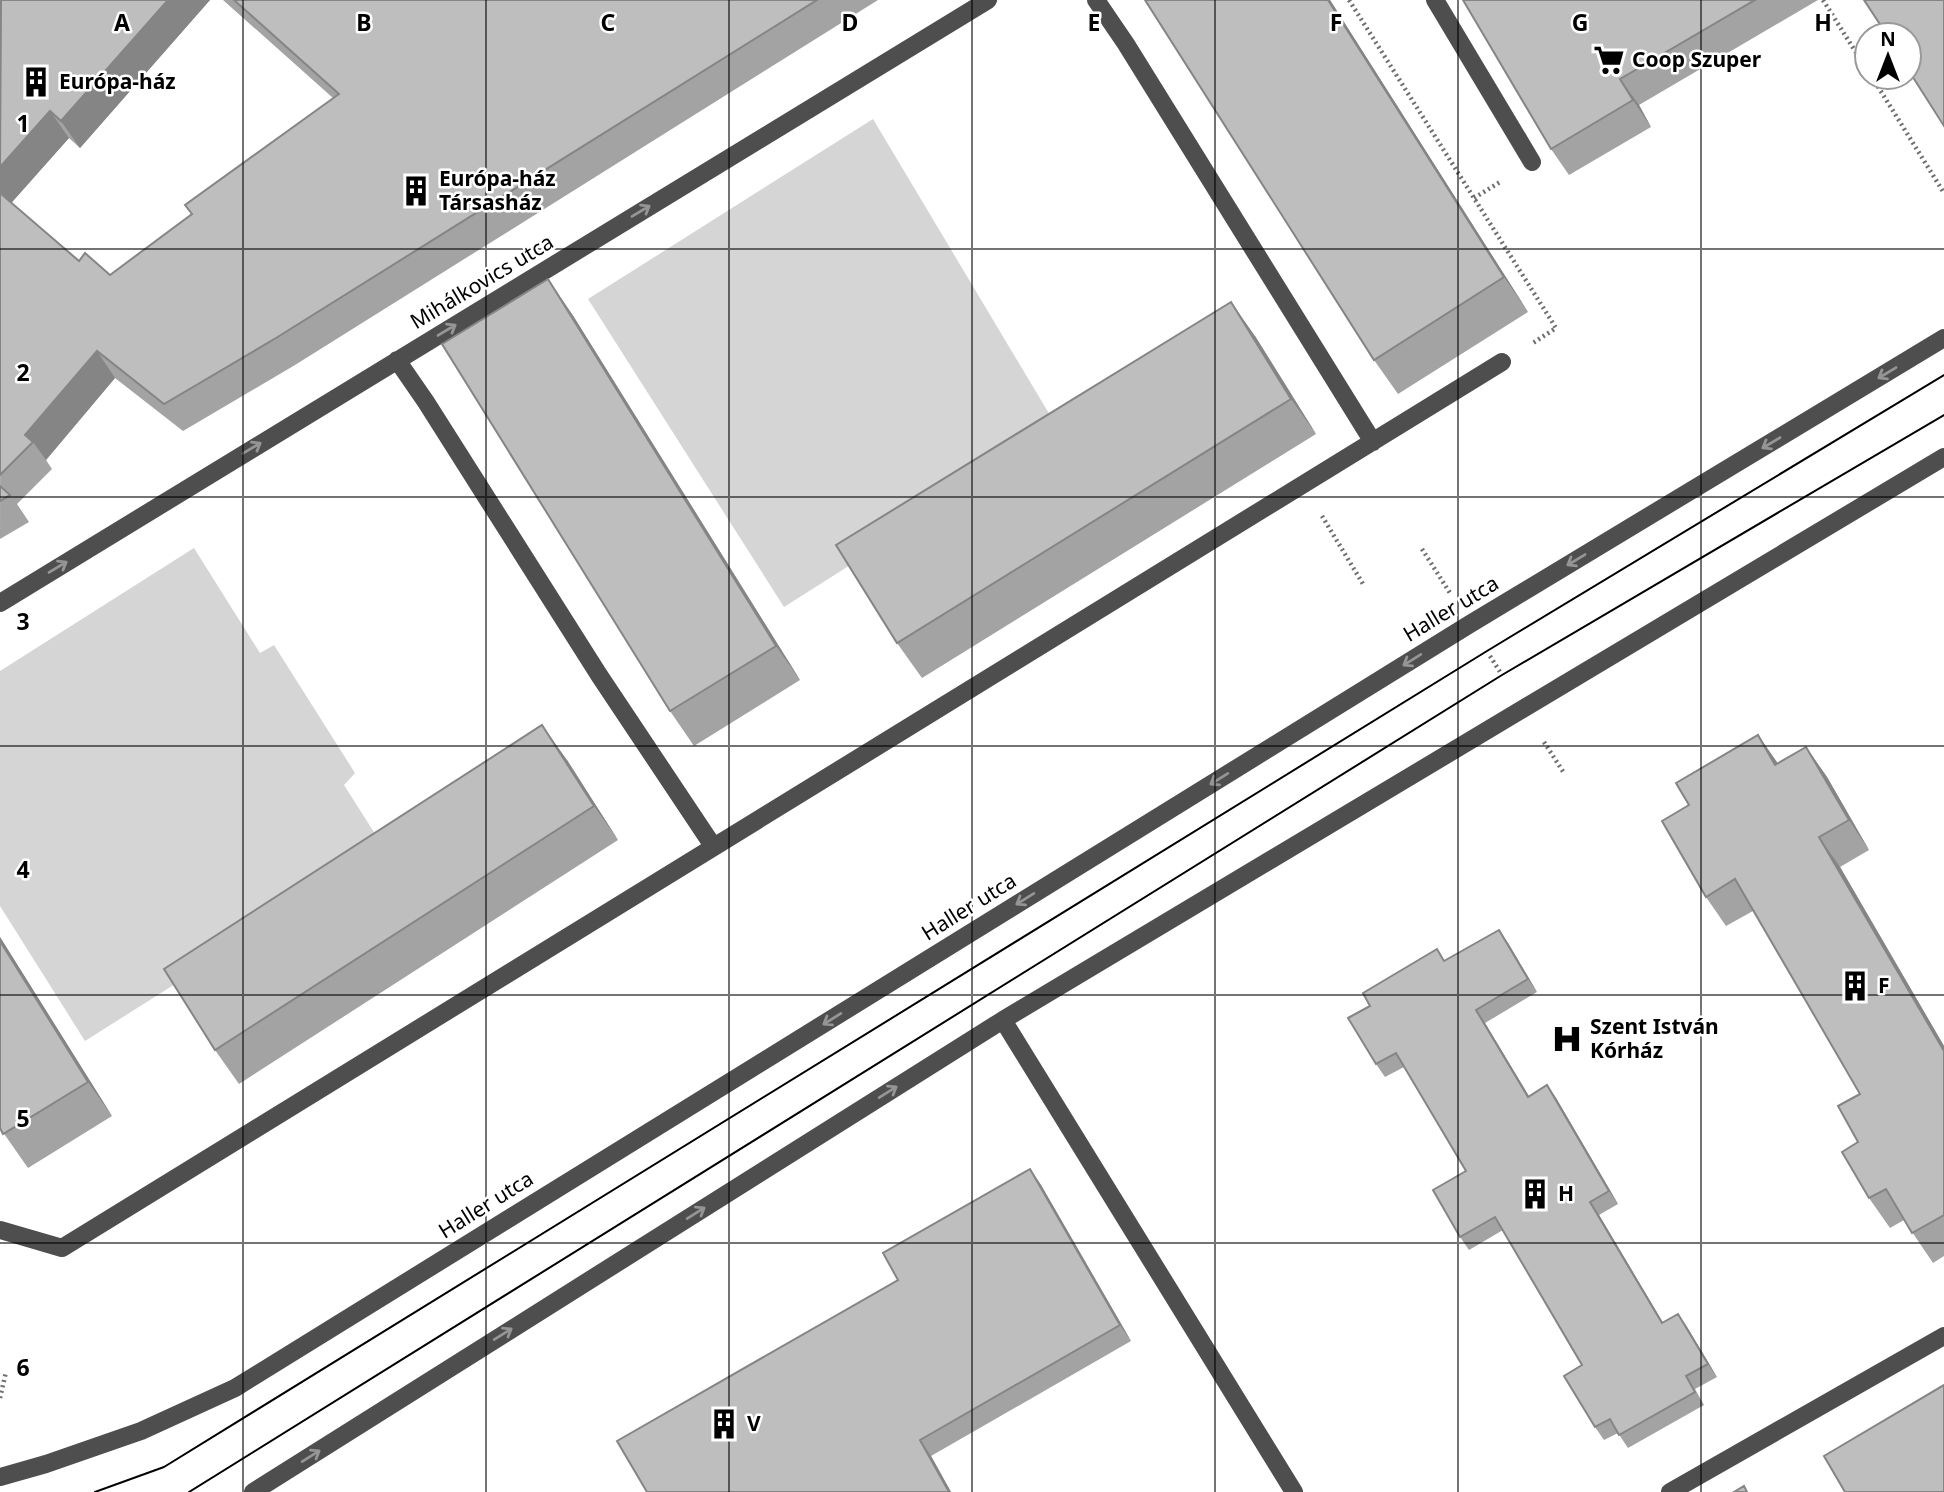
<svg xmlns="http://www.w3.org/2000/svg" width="1944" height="1492" viewBox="0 0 1944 1492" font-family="'Noto Sans',sans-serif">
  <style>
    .green { fill: #d5d5d5 }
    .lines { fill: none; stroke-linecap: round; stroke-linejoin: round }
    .path { stroke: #707070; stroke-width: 4.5; stroke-dasharray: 2 3.5; stroke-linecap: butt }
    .minor { stroke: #4e4e4e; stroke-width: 18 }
    .tram { stroke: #000; stroke-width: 2 }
    .wall { fill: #a3a3a3 }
    .shaded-wall { fill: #858585 }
    .building { fill: #bebebe; stroke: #858585; stroke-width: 2 }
    .oneway { stroke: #959595 }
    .grid { fill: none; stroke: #000; stroke-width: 2; stroke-opacity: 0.55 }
    .labels { text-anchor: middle; stroke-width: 5; stroke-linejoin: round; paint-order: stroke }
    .poi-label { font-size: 21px; font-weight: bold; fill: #000; stroke: #fff; text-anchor: start }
    .street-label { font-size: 21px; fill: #000; stroke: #fff }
    .grid-label { font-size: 23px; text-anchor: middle; font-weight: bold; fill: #000; stroke: #fff; stroke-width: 5; stroke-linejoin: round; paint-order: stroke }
  </style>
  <rect width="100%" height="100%" fill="#fff"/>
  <path class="green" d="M873,119l187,313 -276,175 -196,-308z
    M194,548l66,105 14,-8 81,128 -11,12 42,66 -301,190 -85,-135v-235z"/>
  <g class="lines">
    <path class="path" d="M1349,0l207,328 -23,15
      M1823,0l44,70
      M1872,77l72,116
      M1474,198l26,-16
      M1322,516l41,68
      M1422,549l28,44
      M1490,656l12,19
      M1544,742l20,31
      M0,1398l6,-26"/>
    <path class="minor" d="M1096,0l30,44 247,398
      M1435,0l97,162
      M397,360l29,42 173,273 114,171
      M0,603l988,-603
      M1003,1020l291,472
      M0,1230l62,18 1440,-886
      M0,1477l46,-13 95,-33 94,-43 1235,-764 474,-286
      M253,1492l750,-472 941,-563
      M1670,1492l274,-156"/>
    <path class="tram" d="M95,1492l69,-25 1323,-816 457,-276
      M189,1492l1313,-817 442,-260"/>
  </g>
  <path class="wall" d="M1,0h209l-130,148 -11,-10 -58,65 68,58 31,14 82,-61 141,-116 -110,-98h655l-583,365 -112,66 -68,-53 -69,82 6,9 -35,35 12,18 -29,17z
    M1145,0h185l198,312 -130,82 -24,-34z
    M1463,0h355l-179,105 12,22 -82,48 -18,-26z
    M572,314l228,366 -106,66 -24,-35z
    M1255,336l61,98 -394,244 -25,-35z
    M1758,735l20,29 28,-17 21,30 42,73 -29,17 104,179v210l-11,7 -29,-43 -14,8 -21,-30 -11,-56 2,-48 -107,-183 -27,15 -20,-29 -17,-92z
    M567,760l51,80 -379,244 -24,-34z
    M0,937l112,179 -84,52 -28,-40z
    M1508,943l29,49 -52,31 44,73 18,-11 9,13 62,106 -19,11 64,108 15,-9 9,13 30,50 -22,12 9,16 -76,43 -10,-15 -14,7 -9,-13 -13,-62 -79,-135 -34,20 -9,-13 6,-66 -62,-104 -19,10 -9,-13 69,-103z
    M1030,1169l11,16 90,156 -200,115 20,36h-304z"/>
  <path class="shaded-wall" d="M168,0h42l-130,148 -19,-27z
    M1328,0h2l198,312 -24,-35z
    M1620,79l19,26 12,22 -18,-27z
    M50,111l19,27 -63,71 -6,-8v-34z
    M548,279l24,35 228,366 -24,-34z
    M1231,302l24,34 61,98 -25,-35z
    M97,351l18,27 -69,82 -13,-18 -8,-7z
    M542,725l25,35 51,80 -24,-34z
    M1758,735l21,30h-4z
    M1806,747l21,30 42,73 -20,-30z
    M1819,837l21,30 104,179v6z
    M1499,930l9,13 29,49 -9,-13z
    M0,937l112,179 -24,-34 -88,-141z
    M1476,1010l9,13 52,87 -9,-13z
    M1547,1085l9,13 62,106 -9,-13z
    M1030,1169l11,16 90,156 -11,-16z
    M1590,1202l9,13 72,121 -9,-13z
    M1678,1314l9,13 30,50 -9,-13z
    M920,1440l11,16 20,36h-2z"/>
  <path class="building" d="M1,0h167l-107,121 -11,-10 -50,56z
    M234,0h583l-541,338 -112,66 -67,-53 -72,84 8,7 -33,33v-282l79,68 6,-8 25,22 82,-61 -7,-9 154,-111z
    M1145,0h183l176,277 -130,83z
    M1463,0h292l-135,79 13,21 -82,49z
    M1864,0h80v126l-35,-55v-36h-22z
    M548,279l228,367 -106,65 -228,-367z
    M1231,302l60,97 -394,244 -61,-98z
    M0,486l10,9 -10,6z
    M542,725l52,81 -379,244 -51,-81z
    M1758,735l17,30 31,-18 43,73 -30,17 125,214v164l-32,18 -26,-44 -17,9 -27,-46 16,-10 -20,-36 22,-12 -125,-215 -29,18 -44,-76 27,-16 -13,-22z
    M1499,930l29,49 -52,31 52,87 19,-12 62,106 -19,11 72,121 16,-9 30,50 -22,12 9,16 -76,43 -9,-16 -15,8 -31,-51 18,-11 -87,-148 -35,20 -27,-47 33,-19 -70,-118 -20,11 -28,-46 22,-12 -7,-13 74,-44 7,12z
    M0,941l88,141 -85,52 -3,-6z
    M1030,1169l90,156 -200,115 29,52h-302l-30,-51 281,-161 -15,-27z
    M1944,1385v107h-99l-21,-36z
    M1744,1486l3,6h-13z"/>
  <defs><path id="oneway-shaft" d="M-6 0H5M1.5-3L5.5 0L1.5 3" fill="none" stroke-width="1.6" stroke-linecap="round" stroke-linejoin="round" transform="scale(1.75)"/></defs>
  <g class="oneway">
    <use href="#oneway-shaft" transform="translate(641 211) rotate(-31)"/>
    <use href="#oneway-shaft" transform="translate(447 330) rotate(-31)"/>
    <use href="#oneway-shaft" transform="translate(1887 373) rotate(149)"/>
    <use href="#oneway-shaft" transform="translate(1771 443) rotate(149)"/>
    <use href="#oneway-shaft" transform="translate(252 448) rotate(-31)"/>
    <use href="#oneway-shaft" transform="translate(1576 560) rotate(149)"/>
    <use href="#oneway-shaft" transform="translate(58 567) rotate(-31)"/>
    <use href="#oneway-shaft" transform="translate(1412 660) rotate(148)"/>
    <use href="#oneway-shaft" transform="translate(1219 779) rotate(148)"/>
    <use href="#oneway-shaft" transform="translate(1025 899) rotate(148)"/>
    <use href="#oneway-shaft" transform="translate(832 1019) rotate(148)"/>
    <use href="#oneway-shaft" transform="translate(888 1092) rotate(-32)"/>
    <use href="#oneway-shaft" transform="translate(696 1213) rotate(-32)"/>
    <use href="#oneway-shaft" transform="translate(503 1334) rotate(-32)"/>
    <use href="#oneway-shaft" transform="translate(311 1456) rotate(-32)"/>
  </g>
  <path class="grid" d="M243,0v1492M486,0v1492M729,0v1492M972,0v1492M1215,0v1492M1458,0v1492M1701,0v1492M0,249h1944M0,497h1944M0,746h1944M0,995h1944M0,1243h1944"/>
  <defs>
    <g id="supermarket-bare" transform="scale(2.415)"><path d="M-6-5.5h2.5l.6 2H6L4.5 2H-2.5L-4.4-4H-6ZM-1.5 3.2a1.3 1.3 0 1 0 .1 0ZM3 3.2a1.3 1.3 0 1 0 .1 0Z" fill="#000" stroke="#fff" stroke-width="2.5" paint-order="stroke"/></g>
    <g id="building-bare" transform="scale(2.415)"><path d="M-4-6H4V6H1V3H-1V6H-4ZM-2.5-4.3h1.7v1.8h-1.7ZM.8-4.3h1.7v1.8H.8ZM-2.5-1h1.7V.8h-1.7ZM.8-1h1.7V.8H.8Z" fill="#000" stroke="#fff" stroke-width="2.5" paint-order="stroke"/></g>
    <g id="hospital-bare" transform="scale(2.415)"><path d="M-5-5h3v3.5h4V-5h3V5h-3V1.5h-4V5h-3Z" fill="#000" stroke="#fff" stroke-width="2.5" paint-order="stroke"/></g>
  </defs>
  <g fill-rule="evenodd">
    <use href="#supermarket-bare" x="1609" y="60"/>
    <use href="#building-bare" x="36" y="82"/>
    <use href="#building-bare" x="416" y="191"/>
    <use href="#building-bare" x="1855" y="986"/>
    <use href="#hospital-bare" x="1567" y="1039"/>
    <use href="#building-bare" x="1535" y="1194"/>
    <use href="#building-bare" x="724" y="1424"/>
  </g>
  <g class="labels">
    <g class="poi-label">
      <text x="1632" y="67">Coop Szuper</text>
      <text x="59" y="89">Európa-ház</text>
      <text x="439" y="186">Európa-ház<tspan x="439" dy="24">Társasház</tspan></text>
      <text x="1878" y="993">F</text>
      <text x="1590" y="1034">Szent István<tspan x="1590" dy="24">Kórház</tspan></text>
      <text x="1558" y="1201">H</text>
      <text x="747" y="1431">V</text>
    </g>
    <g class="street-label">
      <text transform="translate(482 282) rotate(-31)" y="7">Mihálkovics utca</text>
      <text transform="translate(1451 609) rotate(-31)" y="7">Haller utca</text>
      <text transform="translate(969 907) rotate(-32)" y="7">Haller utca</text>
      <text transform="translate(486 1205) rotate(-32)" y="7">Haller utca</text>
    </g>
  </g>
  <g class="grid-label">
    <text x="122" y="31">A</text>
    <text x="364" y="31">B</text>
    <text x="608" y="31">C</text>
    <text x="850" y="31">D</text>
    <text x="1094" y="31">E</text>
    <text x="1336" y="31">F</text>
    <text x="1580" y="31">G</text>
    <text x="1823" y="31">H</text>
    <text x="23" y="132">1</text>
    <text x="23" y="381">2</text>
    <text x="23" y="630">3</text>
    <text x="23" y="878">4</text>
    <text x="23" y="1127">5</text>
    <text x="23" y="1376">6</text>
  </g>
  <g transform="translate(1888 56)"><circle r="33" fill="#ffffff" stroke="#999999" stroke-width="2"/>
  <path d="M0-5L12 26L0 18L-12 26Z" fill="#000000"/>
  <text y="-10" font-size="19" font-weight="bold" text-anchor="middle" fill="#000000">N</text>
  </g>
</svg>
